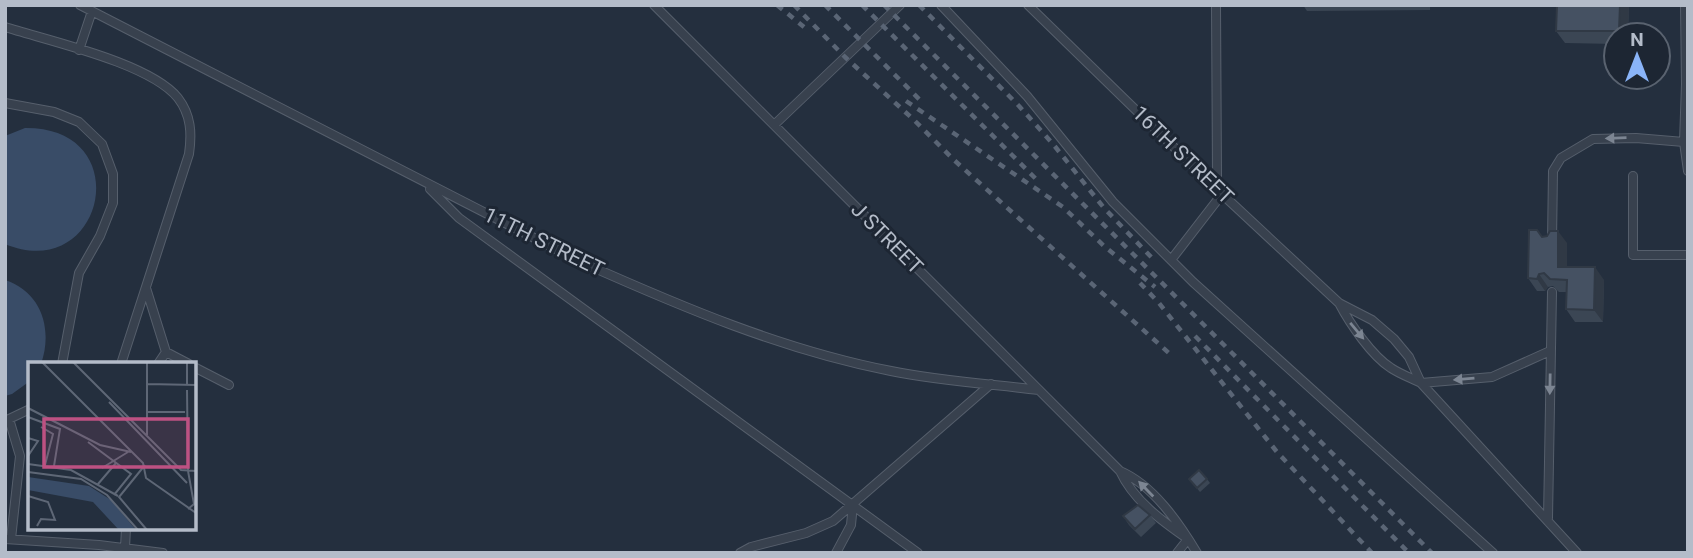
<svg xmlns="http://www.w3.org/2000/svg" width="1693" height="558" viewBox="0 0 1693 558" font-family="Roboto,sans-serif">
  <style>
    .water { fill: #394c67 }
    .lines { fill: none; stroke-linecap: round; stroke-linejoin: round }
    .service-casing { stroke: #565f6c; stroke-width: 10 }
    .service { stroke: #38414e; stroke-width: 8 }
    .rail { stroke: #5a6575; stroke-width: 4.5; stroke-dasharray: 7 7; stroke-linecap: butt }
    .wall { fill: #3b4654 }
    .shaded-wall { fill: #303945 }
    .building { fill: #455162; stroke: #303945; stroke-width: 2 }
    .oneway { fill: #7c8592 }
    .labels { text-anchor: middle; stroke-width: 6; stroke-linejoin: round; paint-order: stroke }
    .street-label { font-size: 21px; fill: #b4bcc9; stroke: #1d2633 }
    .inset-road { fill: none; stroke: #5e6776; stroke-width: 2 }
    .view { fill: #bd5182; fill-opacity: 0.15; stroke: #bd5182; stroke-width: 3.5 }
    .inset-edge { fill: none; stroke: #b4bcc9; stroke-width: 3.5 }
  </style>
  <rect width="100%" height="100%" fill="#242f3e"/>
  <path class="water" d="M25,128c114,-1 79,157 -20,116v-108z
    M5,280c37,12 48,50 36,84h-11v17l-18,13 -7,2z"/>
  <g class="lines">
    <g class="service-casing">
      <path id="service" d="M80,5l501,257c101,45 202,88 310,109 49,10 99,13 148,19
        M654,5l466,466c14,30 42,50 68,68
        M941,5l86,91 86,106 80,80 300,271
        M1028,5l194,189 117,109 33,17 22,19 15,18 12,26 156,170
        M1685,5l1,79 -2,58 4,29
        M5,27c44,14 145,36 173,71 13,17 14,35 11,56l-68,210
        M79,50l13,-39
        M5,103l49,9 25,10 23,22 11,30v29l-13,33 -21,37 -17,91
        M774,125l126,-120
        M1633,176v79h55
        M1215,188l2,-12 -1,-171
        M430,189l29,29 459,335
        M1552,241l1,-70 8,-13 32,-19 43,-1 48,4
        M1171,260l51,-66
        M146,288l20,64 23,12
        M1339,303c11,21 33,53 52,65 9,6 20,10 30,15
        M158,364l8,-12
        M194,367l35,18
        M1421,383l71,-6 58,-26
        M1120,471c33,14 59,52 77,82
        M1548,518l4,-226
        M5,539l94,6 64,8
        M11,539l9,-83 -11,-37 21,-10
        M125,548l1,-20
        M740,553l11,-6 55,-14 27,-12 158,-137
        M836,553l15,-28 2,-21
        M1177,553l11,-14"/>
    </g>
    <use href="#service" class="service"/>
    <path class="rail" d="M777,5l27,22
      M794,5l51,52 69,63 40,40 216,194
      M825,5l99,99
      M862,5l178,178
      M884,5l548,548
      M919,5l100,101 34,38 51,64 50,52
      M906,101l157,106 41,39 51,41
      M1140,283l19,20 118,149 95,101
      M1195,336l214,217"/>
  </g>
  <path class="wall" d="M1303,5h127v5l-123,1z
    M1629,5l-1,30h-12v9l-51,-1 -9,-12z
    M1542,237l25,6v24l37,13 -1,42h-28l-9,-13 1,-17h-8l-6,-6 -5,1 -3,4h-8l-9,-13z
    M1189,479h18l3,4 -10,9z
    M1150,515l6,8 -15,14 -12,-12 -6,-9z"/>
  <path class="shaded-wall" d="M1620,5h9l-1,30h-6l-3,-4z
    M1558,231l9,12v37l-9,-13z
    M1595,267l9,13 -1,42 -9,-12z
    M1539,274l9,13 -3,4 -8,-12z"/>
  <path class="building" d="M1557,5h63l-1,26h-63z
    M1529,230h8l5,7 5,-1 3,-5h8v36h37l-1,43 -28,-1 1,-29 -17,-1 -6,-6 -5,1 -2,5 -9,-1z
    M1199,470l8,9 -10,9 -8,-9z
    M1138,505l12,10 -15,14 -12,-13z"/>
  <defs><path id="oneway-solid" d="M-6-.8H1V-3.2L6.5 0L1 3.2V.8H-6Z" transform="scale(1.75)"/></defs>
  <g class="oneway">
    <use href="#oneway-solid" transform="translate(1616 138) rotate(178)"/>
    <use href="#oneway-solid" transform="translate(1357 331) rotate(50)"/>
    <use href="#oneway-solid" transform="translate(1464 379) rotate(175)"/>
    <use href="#oneway-solid" transform="translate(1550 384) rotate(91)"/>
    <use href="#oneway-solid" transform="translate(1146 489) rotate(-134)"/>
  </g>
  <g class="labels">
    <g class="street-label">
      <text transform="translate(1183 155) rotate(44)" y="7">16TH STREET</text>
      <text transform="translate(887 238) rotate(45)" y="7">J STREET</text>
      <text transform="translate(544 242) rotate(26)" y="7">11TH STREET</text>
    </g>
  </g>
  <g transform="translate(28 362)">
    <rect width="168" height="168" fill="#242f3e"/>
    <path d="M0,115l61,9 22,14 25,30h-17l-26,-28 -65,-12z" fill="#394c67"/>
    <path class="inset-road" d="M14,0l101,101 3,15 50,35M45,0l108,108 15,1M119,0v73M119,22l49,1M159,22v-22M159,28l1,81 6,33 -6,5M81,40l78,81M0,46l72,37 31,7M119,50h38M0,55l32,12 -6,37M13,65l12,7 -8,31M0,76l10,3 -10,15M60,80l43,32 -17,21M0,102l43,6 47,26M117,103l-26,32 28,33M74,106l26,-16M0,110l53,7 26,16 31,35M70,122l18,-21M0,134l20,6 7,18 -14,-1 -4,7"/>
    <path class="view" d="M16,57h144v48h-144z"/>
    <rect width="168" height="168" class="inset-edge"/>
  </g>
  <rect width="1693" height="558" fill="none" stroke="#b4bcc9" stroke-width="14"/>
  <g transform="translate(1637 56)"><circle r="33" fill="#1d2633" stroke="#59626f" stroke-width="2"/>
  <path d="M0-5L12 26L0 18L-12 26Z" fill="#8ab4f8"/>
  <text y="-10" font-size="19" font-weight="bold" text-anchor="middle" fill="#b4bcc9">N</text>
  </g>
</svg>
